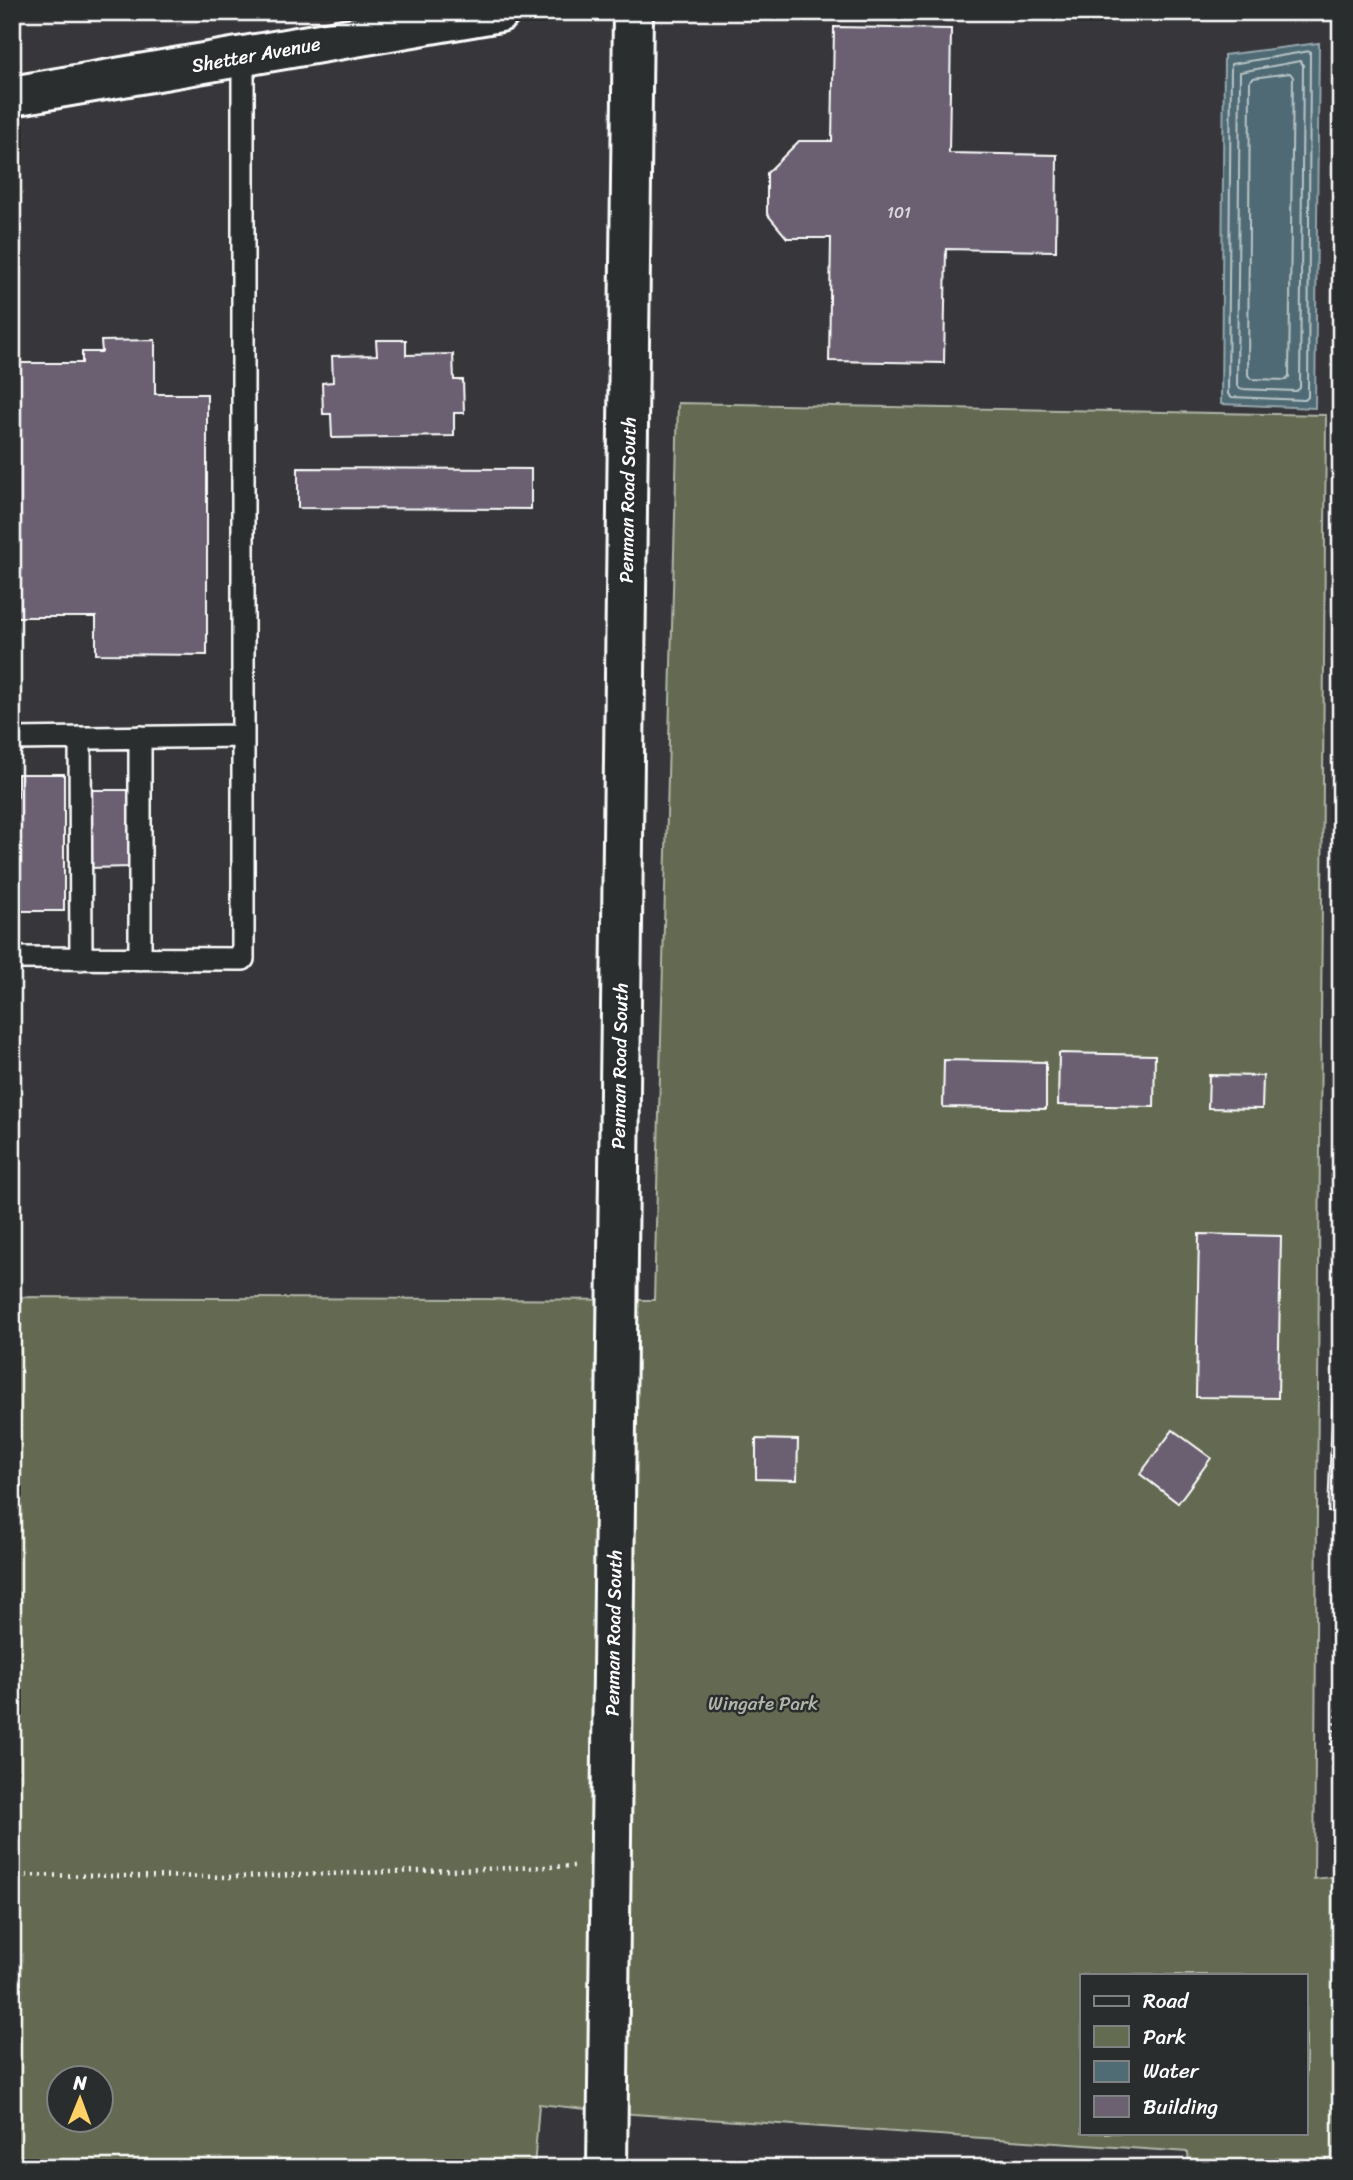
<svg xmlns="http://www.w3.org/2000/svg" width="1353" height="2180" viewBox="0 0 1353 2180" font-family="Sriracha,sans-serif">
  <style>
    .built { fill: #47444b }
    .green { fill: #636b51; stroke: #b1b5a8; stroke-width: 2; fill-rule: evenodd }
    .water { fill: #4f6b74; stroke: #95a6ac; stroke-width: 2 }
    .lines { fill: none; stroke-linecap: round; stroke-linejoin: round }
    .shore { stroke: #b9c4c7; stroke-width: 2 }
    .building { fill: #6b6171; stroke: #fff; stroke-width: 2 }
    .service-casing { stroke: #fff; stroke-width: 26 }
    .minor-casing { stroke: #fff; stroke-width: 44 }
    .path { stroke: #fff; stroke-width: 4.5; stroke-dasharray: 2 5; stroke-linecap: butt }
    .service { stroke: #2a2d2e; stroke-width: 21 }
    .minor { stroke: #2a2d2e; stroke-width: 38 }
    .labels { text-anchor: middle; stroke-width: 5; stroke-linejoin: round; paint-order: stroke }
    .number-label { font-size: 16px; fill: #dad8dc }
    .street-label { font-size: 19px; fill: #fff; stroke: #2a2d2e }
    .park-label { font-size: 19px; fill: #b1b5a8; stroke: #2a2d2e }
  </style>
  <rect width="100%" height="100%" fill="#37373b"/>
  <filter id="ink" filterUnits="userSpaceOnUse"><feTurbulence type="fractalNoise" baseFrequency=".0143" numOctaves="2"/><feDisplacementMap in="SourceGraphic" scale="14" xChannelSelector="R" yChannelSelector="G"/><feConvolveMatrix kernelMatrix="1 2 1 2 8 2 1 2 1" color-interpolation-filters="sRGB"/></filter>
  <g filter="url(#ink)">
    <path class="built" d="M176,12h82l-82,15z"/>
    <path class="green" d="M678,403l648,12 -12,1464 27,-3v292h-152l-1,-16 -555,-38 -94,-10 -5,64h-522v-871l642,3zM1082,1975h224v158h-224zM60,2078h42v42h-42z"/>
    <path class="water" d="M1319,43l-4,365 -94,-4 3,-349z"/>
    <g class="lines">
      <path class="shore" d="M1310,51l-2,346 -3,3 -74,-3 -3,-3 3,-330z
        M1300,61l3,4 -3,323 -4,3 -56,-2 -3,-4 3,-313z
        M1290,73l3,4 -4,300 -3,3 -35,-1 -3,-4 2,-294 3,-3z"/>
    </g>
    <path class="building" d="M834,27l117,2 -2,124 108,2 -1,96 -110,-2 -2,114 -115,-2 2,-123h-44l-20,-24v-41l32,-32h33z
      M155,340v54h52v261l-111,-1v-37h-84v-254h70v-11h20l-1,-11z
      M376,340h30v15l47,-1 1,26h9l1,33h-10v23l-122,2 -1,-24h-8l-1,-31 11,-1 -1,-26 45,-1z
      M298,468l233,1v40l-233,-1z
      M18,774h46v137h-46v-19h-6v-95h6z
      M87,790h45v77l-44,1z
      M1059,1053l96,2 -1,52 -96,-2z
      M944,1060l102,2v47l-103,-2z
      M1209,1075l54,1 -1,33 -54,-1z
      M1199,1234l82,2 -3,162 -82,-1z
      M1333,1390h8v123l-13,-1z
      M1173,1430l38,28 -33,45 -38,-29z
      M756,1439l42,1 -1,40 -41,-1z"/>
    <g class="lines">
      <g class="service-casing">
        <path id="service" d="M140,737v222
          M80,738l1,221
          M12,739l231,-3
          M12,958l231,1v-903"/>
      </g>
      <g class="minor-casing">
        <path id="minor" d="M12,96l488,-84
          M607,2168l26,-2156"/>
      </g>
      <path class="path" d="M1341,1567c-8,28 -9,59 0,87
        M1341,1688l-10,63 10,32
        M12,1875l221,2 342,-11"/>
      <use href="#service" class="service"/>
      <use href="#minor" class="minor"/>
    </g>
  </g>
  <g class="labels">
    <g class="number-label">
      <text x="899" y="218">101</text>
    </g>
    <g class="street-label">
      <text transform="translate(256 54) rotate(-10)" y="7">Shetter Avenue</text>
      <text transform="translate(627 500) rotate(-89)" y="7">Penman Road South</text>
      <text transform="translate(619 1066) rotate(-89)" y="7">Penman Road South</text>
      <text transform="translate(613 1633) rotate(-89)" y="7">Penman Road South</text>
    </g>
    <g class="park-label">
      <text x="763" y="1710">Wingate Park</text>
    </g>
  </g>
  <rect width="1353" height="2180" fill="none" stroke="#2a2d2e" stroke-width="42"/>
  <rect x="21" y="21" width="1311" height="2138" fill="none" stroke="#fff" stroke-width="2.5" filter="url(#ink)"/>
  <rect x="1080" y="1974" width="228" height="161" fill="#2a2d2e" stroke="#7f8182" stroke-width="2"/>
  <rect x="1094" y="1996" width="35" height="10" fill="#2a2d2e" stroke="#7f8182" stroke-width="2"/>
  <text x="1143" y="2008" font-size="21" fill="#ffffff">Road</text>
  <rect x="1094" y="2026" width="35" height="21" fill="#636b51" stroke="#7f8182" stroke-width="2"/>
  <text x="1143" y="2044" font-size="21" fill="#ffffff">Park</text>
  <rect x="1094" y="2061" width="35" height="21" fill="#4f6b74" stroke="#7f8182" stroke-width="2"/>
  <text x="1143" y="2078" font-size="21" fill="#ffffff">Water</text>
  <rect x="1094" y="2096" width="35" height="21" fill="#6b6171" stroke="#7f8182" stroke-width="2"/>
  <text x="1143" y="2114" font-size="21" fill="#ffffff">Building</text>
  <g transform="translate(80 2099) rotate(1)"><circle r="33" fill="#2a2d2e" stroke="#7f8182" stroke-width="2"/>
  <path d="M0-5L12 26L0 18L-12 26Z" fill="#ffd166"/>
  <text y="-10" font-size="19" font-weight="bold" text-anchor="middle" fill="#ffffff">N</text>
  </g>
</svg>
